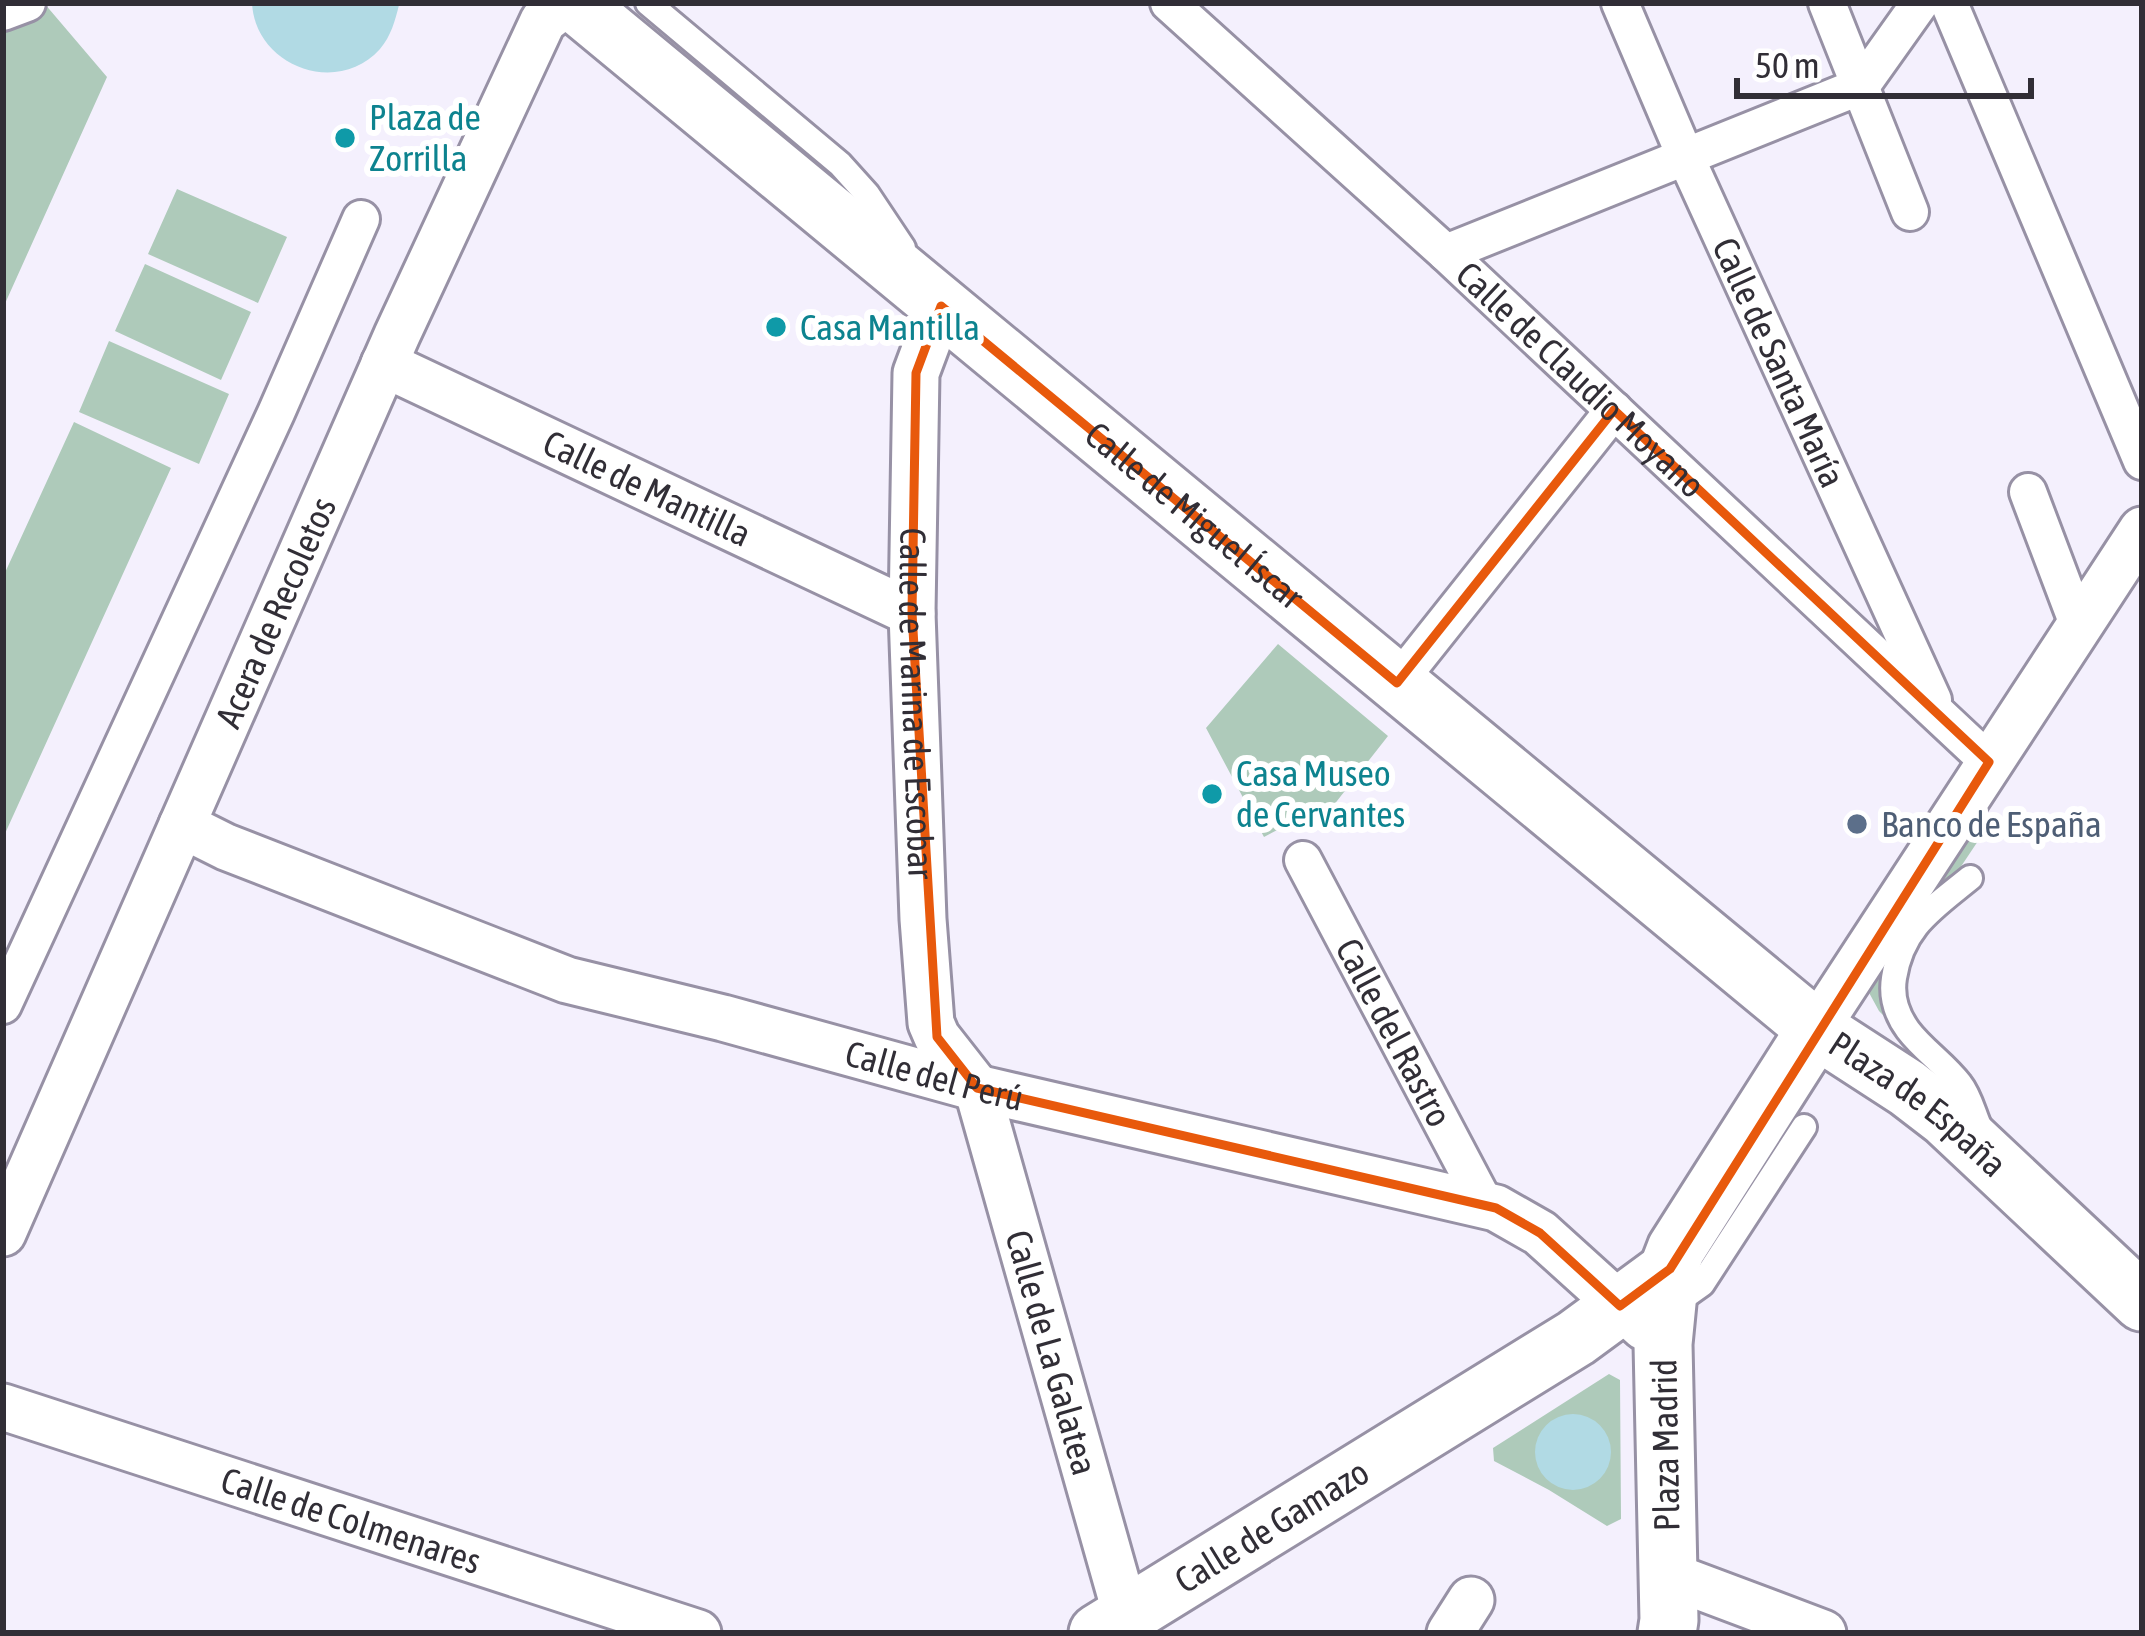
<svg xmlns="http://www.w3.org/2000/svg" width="2145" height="1636" viewBox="0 0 2145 1636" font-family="'Asap Condensed',sans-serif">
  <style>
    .green { fill: #aecaba }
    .water { fill: #b1dae4 }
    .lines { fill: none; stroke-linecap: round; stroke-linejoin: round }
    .service-casing { stroke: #9791a5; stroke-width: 30 }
    .pedestrian-casing { stroke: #9791a5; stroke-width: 42 }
    .minor-casing { stroke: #9791a5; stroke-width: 51 }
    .tertiary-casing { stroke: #9791a5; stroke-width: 63 }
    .service { stroke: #fff; stroke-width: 24 }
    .pedestrian { stroke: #fff; stroke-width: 36 }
    .minor { stroke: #fff; stroke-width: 45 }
    .tertiary { stroke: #fff; stroke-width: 57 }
    .marked { fill: none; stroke: #e8590c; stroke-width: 9; stroke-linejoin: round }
    .culture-dot { fill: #0f9aa8; stroke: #fff; stroke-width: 4.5 }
    .service-dot { fill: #5c6f8a; stroke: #fff; stroke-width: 4.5 }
    .labels { text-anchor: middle; stroke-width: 12; stroke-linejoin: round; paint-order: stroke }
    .culture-label { font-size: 36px; fill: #0d838f; stroke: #fff; text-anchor: start }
    .street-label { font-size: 36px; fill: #312e36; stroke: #fff }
    .service-label { font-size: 36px; fill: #4e5e75; stroke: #fff; text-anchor: start }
  </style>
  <rect width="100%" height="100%" fill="#f4f0fd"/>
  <path class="green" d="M3,3h41l63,74 -104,231z
    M177,189l110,48 -29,66 -110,-49z
    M145,264l106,48 -30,68 -106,-49z
    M109,341l120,53 -30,70 -120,-52z
    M74,422l97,46 -168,370v-261z
    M1278,644l110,92 -73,93 -7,-15 -44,23 -58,-109z
    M1967,813l17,19 -28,42 -31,32 -34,117 -12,-12 -12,-22z
    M1609,1374l11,6 1,139 -14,7 -58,-36 -55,-29 -1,-13z"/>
  <path class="water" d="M252,3h147v2c-4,16 -8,31 -19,44 -43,48 -125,17 -128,-46z
    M1535 1452a38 38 0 1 1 76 0a38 38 0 1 1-76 0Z"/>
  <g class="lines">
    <g class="service-casing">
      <path id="service" d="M648,3l192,161 27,30 36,54
        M1970,878c-38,31 -68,49 -76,100 -3,19 3,37 14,52 15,20 37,34 52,54 9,11 13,28 19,42
        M1671,1306l31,-22 102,-157"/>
    </g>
    <g class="pedestrian-casing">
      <g id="pedestrian">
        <path id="s1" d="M1169,3l277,250 543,509"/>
        <path id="s2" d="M1620,3l66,155 247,542"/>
        <path d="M1827,3l83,209"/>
        <path d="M1949,3l193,458"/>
        <path d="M3,12l24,-9"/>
        <path d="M1446,253l415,-167 59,-83"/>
        <path d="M2028,492l51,135"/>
        <path d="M1397,683l217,-273"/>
        <path id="s3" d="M1303,860l183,346"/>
        <path d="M3,1005l273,-592 85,-194"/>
      </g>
    </g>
    <g class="minor-casing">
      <g id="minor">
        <path id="s4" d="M941,306l-25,67 -4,240 11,306 8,104 6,14 40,51 149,527"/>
        <path id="s5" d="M384,364l528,249"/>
        <path id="s6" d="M182,825l44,22 341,133 156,38 254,70 519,120 44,25 104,94"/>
        <path d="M1816,1029l326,-499"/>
        <path id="s7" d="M3,1233l394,-898 146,-314 23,-18"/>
        <path id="s8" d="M3,1407l695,226"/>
        <path d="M1666,1574l157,59"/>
        <path d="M1450,1633l21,-33"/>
      </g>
    </g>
    <g class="tertiary-casing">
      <g id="tertiary">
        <path id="s9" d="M575,3l1241,1026 91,59 39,30 196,184"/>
        <path id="s10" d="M1098,1633l478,-295 94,-69"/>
        <path d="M1667,1633l2,-13 -6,-276 8,-82 5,-13 140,-220"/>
      </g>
    </g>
    <use href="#service" class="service"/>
    <use href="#pedestrian" class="pedestrian"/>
    <use href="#minor" class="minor"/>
    <use href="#tertiary" class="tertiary"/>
  </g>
  <path class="marked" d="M941,306l456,377 217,-273 375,352 -319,507 -50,37 -80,-73 -44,-25 -519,-120 -40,-51 -25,-424 4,-240z"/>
  <g class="culture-dot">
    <circle cx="345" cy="138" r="12"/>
    <circle cx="776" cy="327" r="12"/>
    <circle cx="1212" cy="794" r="12"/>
  </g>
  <circle class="service-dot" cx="1857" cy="824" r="12"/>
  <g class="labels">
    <g class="culture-label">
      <text x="369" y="130">Plaza de<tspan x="369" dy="41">Zorrilla</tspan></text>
      <text x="800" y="340">Casa Mantilla</text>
      <text x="1236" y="786">Casa Museo<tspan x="1236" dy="41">de Cervantes</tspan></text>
    </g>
    <g class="street-label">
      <text dy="13" stroke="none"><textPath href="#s2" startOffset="393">Calle de Santa María</textPath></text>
      <text dy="13" stroke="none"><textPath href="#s1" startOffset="558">Calle de Claudio Moyano</textPath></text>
      <text dy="13" stroke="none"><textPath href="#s5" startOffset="291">Calle de Mantilla</textPath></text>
      <text dy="13" stroke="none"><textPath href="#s9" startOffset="804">Calle de Miguel Íscar</textPath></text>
      <text dy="13" stroke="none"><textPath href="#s7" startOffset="678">Acera de Recoletos</textPath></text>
      <text dy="13" stroke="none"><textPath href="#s4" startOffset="402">Calle de Marina de Escobar</textPath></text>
      <text dy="13" stroke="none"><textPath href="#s3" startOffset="195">Calle del Rastro</textPath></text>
      <text dy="13" stroke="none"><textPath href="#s6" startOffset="795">Calle del Perú</textPath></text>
      <text dy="13" stroke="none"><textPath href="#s9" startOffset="1737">Plaza de España</textPath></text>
      <text dy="13" stroke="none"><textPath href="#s4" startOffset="1077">Calle de La Galatea</textPath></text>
      <text transform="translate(1665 1445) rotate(-91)" y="13">Plaza Madrid</text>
      <text dy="13" stroke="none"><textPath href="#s8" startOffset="366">Calle de Colmenares</textPath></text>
      <text dy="13" stroke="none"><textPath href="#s10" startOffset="204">Calle de Gamazo</textPath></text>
    </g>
    <g class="service-label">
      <text x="1881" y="837">Banco de España</text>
    </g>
  </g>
  <rect width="2145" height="1636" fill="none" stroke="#312e36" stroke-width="12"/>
  <path d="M1737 78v18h294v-18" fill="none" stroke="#312e36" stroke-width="6"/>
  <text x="1755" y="78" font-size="36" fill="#312e36" stroke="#ffffff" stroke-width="9" paint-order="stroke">50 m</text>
</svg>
